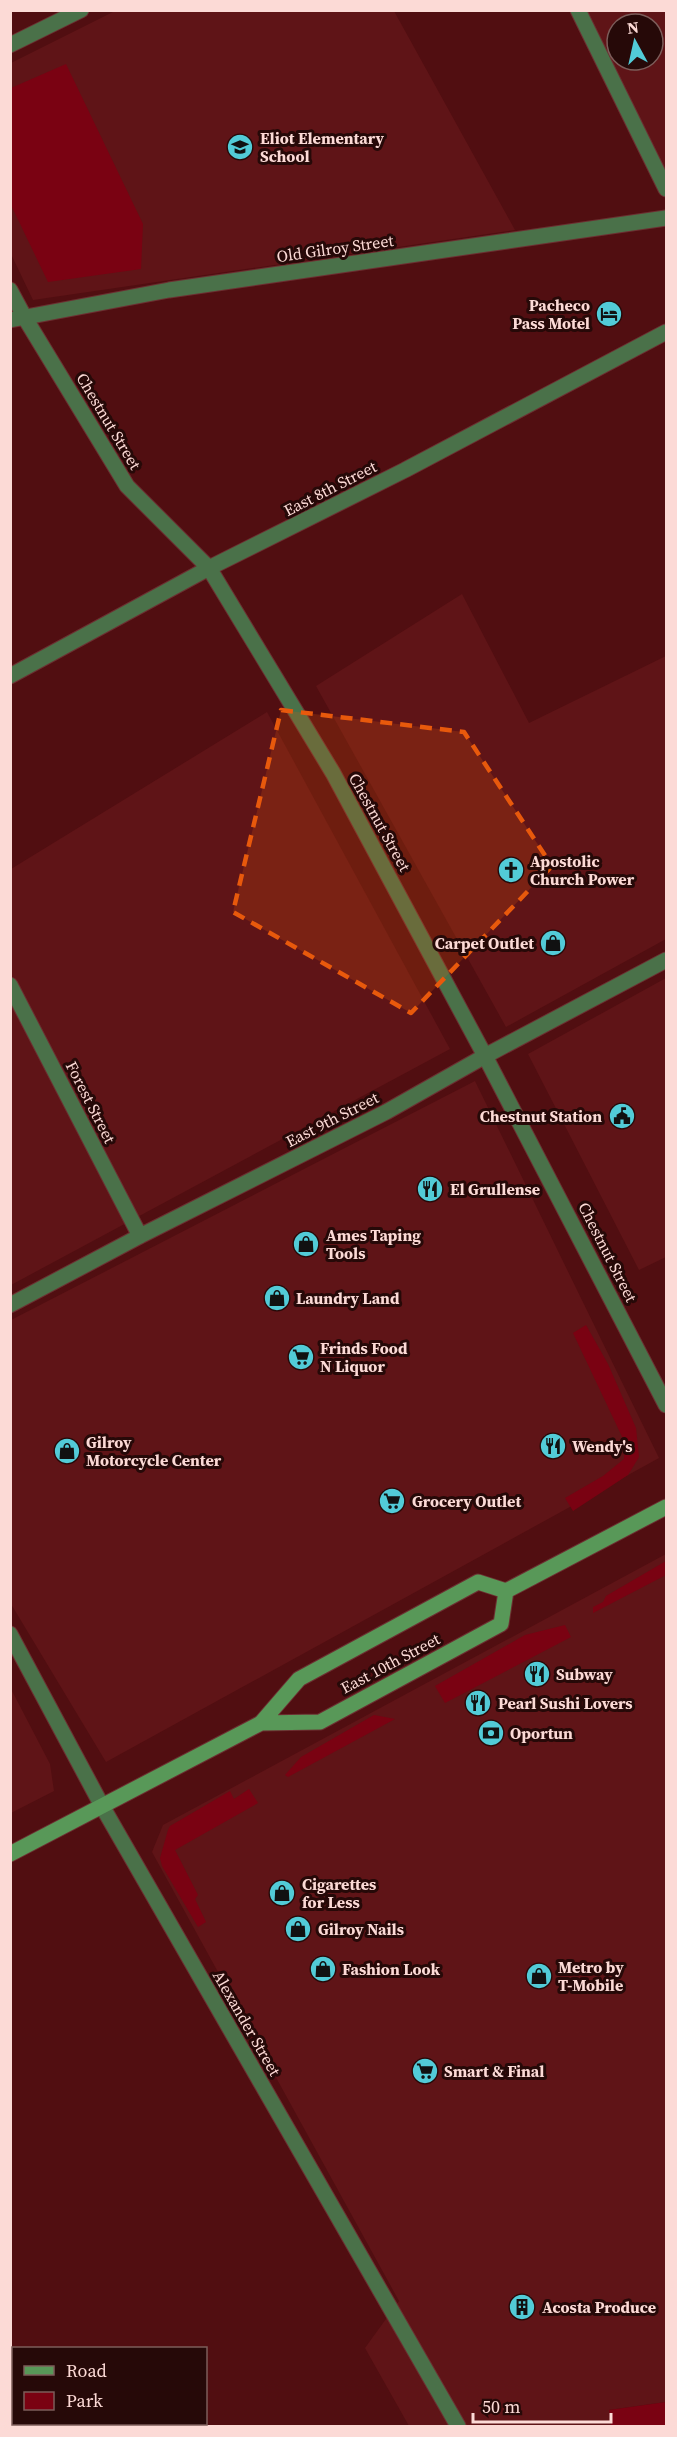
<svg xmlns="http://www.w3.org/2000/svg" width="677" height="2437" viewBox="0 0 677 2437" font-family="'Source Serif 4',serif">
  <style>
    .built { fill: #5f1417; fill-rule: evenodd }
    .green { fill: #7a0212 }
    .lines { fill: none; stroke-linecap: round; stroke-linejoin: round }
    .minor-casing { stroke: #6c2f31; stroke-width: 17 }
    .secondary-casing { stroke: #6c2f31; stroke-width: 17 }
    .minor { stroke: #4a7149; stroke-width: 15 }
    .secondary { stroke: #589858; stroke-width: 15 }
    .marked { fill: #e8590c; fill-opacity: 0.2; stroke: #e8590c; stroke-width: 4.5; stroke-dasharray: 12 8; stroke-linejoin: round }
    .labels { text-anchor: middle; stroke-width: 6; stroke-linejoin: round; paint-order: stroke }
    .poi-label { font-size: 16px; font-weight: bold; fill: #fcdad6; stroke: #260908; text-anchor: start }
    .street-label { font-size: 16px; fill: #fcdad6; stroke: #260908 }
  </style>
  <rect width="100%" height="100%" fill="#510e11"/>
  <path class="built" d="M115,11h279l121,219 -482,70 -22,-46v-191z
    M585,11h81v160l-47,-95 -21,-37zM617,24h36v36h-36z
    M462,594l67,129 137,-67v283l-160,88 -190,-341z
    M267,712l183,337 -439,236v-416z
    M666,978v279l-27,13 -111,-216z
    M475,1081l184,377 -553,304 -95,-158v-284z
    M666,1554v848l-57,8 2,16h-202l-44,-78 34,-47 -247,-449 11,-27z
    M11,1689l39,75 4,27 -43,22z"/>
  <path class="green" d="M66,64l77,160 -2,45 -93,13 -37,-77v-117z
    M586,1325l22,39 28,64 3,29 -11,18 -55,36 -8,-13 38,-22 21,-17 1,-16 -52,-110z
    M666,1561v14l-73,38v-6l10,-5 3,-6z
    M565,1625l6,12 -126,66 -10,-17 90,-51z
    M374,1715l21,4 -107,58 -3,-2 16,-18z
    M249,1789l9,14 -83,47 23,45 -3,4 11,23 -8,5 -36,-61 -2,-8 8,-28 2,-4 60,-35 4,8z
    M666,2402v24h-55l-2,-16z"/>
  <g class="lines">
    <g class="minor-casing">
      <path id="minor" d="M578,10l88,179
        M10,45l71,-35
        M10,290l15,28 102,168 82,82 124,205 152,283 181,349
        M10,320l159,-30 497,-72
        M10,676l199,-108 196,-98 261,-138
        M10,985l130,251
        M10,1305l130,-69 246,-124 99,-56 181,-96
        M10,1634l92,172 356,620"/>
    </g>
    <g class="secondary-casing">
      <path id="secondary" d="M261,1723l59,-1 181,-98 5,-33
        M10,1854l251,-131 38,-44 179,-97 28,9 160,-84"/>
    </g>
    <use href="#minor" class="minor"/>
    <use href="#secondary" class="secondary"/>
  </g>
  <path class="marked" d="M281,710l183,22 88,134 -141,147 -178,-101z"/>
  <defs>
    <g id="school-disc" transform="scale(1.35)"><circle r="9.5" fill="#52cbd7" stroke="#260908"/><path d="M0-5L7-2L0 1L-7-2ZM-4 1L0 2.5L4 1V4Q0 6-4 4Z" fill="#111"/></g>
    <g id="hotel-disc" transform="scale(1.35)"><circle r="9.5" fill="#52cbd7" stroke="#260908"/><path d="M-6-4.5h1.5V1H6V5H4.5V3h-9V5H-6ZM-4 0a1.8 1.8 0 1 1 3.6 0ZM.5 0V-2.5h3Q6-2.5 6 0Z" fill="#111"/></g>
    <g id="church-disc" transform="scale(1.35)"><circle r="9.5" fill="#52cbd7" stroke="#260908"/><path d="M-1.2-6h2.4v3.5h3.3v2.4h-3.3V6h-2.4V-.1h-3.3v-2.4h3.3Z" fill="#111"/></g>
    <g id="shop-disc" transform="scale(1.35)"><circle r="9.5" fill="#52cbd7" stroke="#260908"/><path d="M-5-2.5h2.3a2.7 3.5 0 0 1 5.4 0H5L5.5 6h-11ZM-1.5-2.5h3a1.5 2.3 0 0 0-3 0Z" fill="#111"/></g>
    <g id="civic-disc" transform="scale(1.35)"><circle r="9.5" fill="#52cbd7" stroke="#260908"/><path d="M-.6-6.5H3V-4.5H.6V-3L4-1V1h2V6H-6V1h2V-1L-.6-3ZM-1.2 2.5V6h2.4V2.5Z" fill="#111"/></g>
    <g id="restaurant-disc" transform="scale(1.35)"><circle r="9.5" fill="#52cbd7" stroke="#260908"/><path d="M-5-6h1v4h1v-4h1v4h1v-4h1v5L-1.5 .5V6h-2V.5L-5-1ZM5-6V6H3V1.5H1.5Q1.5-4 5-6Z" fill="#111"/></g>
    <g id="supermarket-disc" transform="scale(1.35)"><circle r="9.5" fill="#52cbd7" stroke="#260908"/><path d="M-6-5.5h2.5l.6 2H6L4.5 2H-2.5L-4.4-4H-6ZM-1.5 3.2a1.3 1.3 0 1 0 .1 0ZM3 3.2a1.3 1.3 0 1 0 .1 0Z" fill="#111"/></g>
    <g id="bank-disc" transform="scale(1.35)"><circle r="9.5" fill="#52cbd7" stroke="#260908"/><path d="M-6-4H6V4H-6ZM0-2.3a2.3 2.3 0 1 0 0 4.6a2.3 2.3 0 1 0 0-4.6Z" fill="#111"/></g>
    <g id="building-disc" transform="scale(1.35)"><circle r="9.5" fill="#52cbd7" stroke="#260908"/><path d="M-4-6H4V6H1V3H-1V6H-4ZM-2.5-4.3h1.7v1.8h-1.7ZM.8-4.3h1.7v1.8H.8ZM-2.5-1h1.7V.8h-1.7ZM.8-1h1.7V.8H.8Z" fill="#111"/></g>
  </defs>
  <g fill-rule="evenodd">
    <use href="#school-disc" x="240" y="147"/>
    <use href="#hotel-disc" x="609" y="314"/>
    <use href="#church-disc" x="511" y="870"/>
    <use href="#shop-disc" x="553" y="943"/>
    <use href="#civic-disc" x="622" y="1116"/>
    <use href="#restaurant-disc" x="430" y="1189"/>
    <use href="#shop-disc" x="306" y="1244"/>
    <use href="#shop-disc" x="277" y="1298"/>
    <use href="#supermarket-disc" x="301" y="1357"/>
    <use href="#restaurant-disc" x="553" y="1446"/>
    <use href="#shop-disc" x="67" y="1451"/>
    <use href="#supermarket-disc" x="392" y="1501"/>
    <use href="#restaurant-disc" x="537" y="1674"/>
    <use href="#restaurant-disc" x="478" y="1703"/>
    <use href="#bank-disc" x="491" y="1733"/>
    <use href="#shop-disc" x="282" y="1893"/>
    <use href="#shop-disc" x="298" y="1929"/>
    <use href="#shop-disc" x="323" y="1969"/>
    <use href="#shop-disc" x="539" y="1976"/>
    <use href="#supermarket-disc" x="425" y="2071"/>
    <use href="#building-disc" x="522" y="2307"/>
  </g>
  <g class="labels">
    <g class="poi-label">
      <text x="260" y="144">Eliot Elementary<tspan x="260" dy="18">School</tspan></text>
      <text x="590" y="311" text-anchor="end">Pacheco<tspan x="590" dy="18">Pass Motel</tspan></text>
      <text x="530" y="867">Apostolic<tspan x="530" dy="18">Church Power</tspan></text>
      <text x="534" y="949" text-anchor="end">Carpet Outlet</text>
      <text x="602" y="1122" text-anchor="end">Chestnut Station</text>
      <text x="450" y="1195">El Grullense</text>
      <text x="326" y="1241">Ames Taping<tspan x="326" dy="18">Tools</tspan></text>
      <text x="296" y="1304">Laundry Land</text>
      <text x="320" y="1354">Frinds Food<tspan x="320" dy="18">N Liquor</tspan></text>
      <text x="86" y="1448">Gilroy<tspan x="86" dy="18">Motorcycle Center</tspan></text>
      <text x="572" y="1452">Wendy's</text>
      <text x="412" y="1507">Grocery Outlet</text>
      <text x="556" y="1680">Subway</text>
      <text x="498" y="1709">Pearl Sushi Lovers</text>
      <text x="510" y="1739">Oportun</text>
      <text x="302" y="1890">Cigarettes<tspan x="302" dy="18">for Less</tspan></text>
      <text x="318" y="1935">Gilroy Nails</text>
      <text x="558" y="1973">Metro by<tspan x="558" dy="18">T-Mobile</tspan></text>
      <text x="342" y="1975">Fashion Look</text>
      <text x="444" y="2077">Smart &amp; Final</text>
      <text x="542" y="2313">Acosta Produce</text>
    </g>
    <g class="street-label">
      <text transform="translate(335 248) rotate(-8)" y="6">Old Gilroy Street</text>
      <text transform="translate(109 421) rotate(59)" y="6">Chestnut Street</text>
      <text transform="translate(330 488) rotate(-27)" y="6">East 8th Street</text>
      <text transform="translate(380 822) rotate(61)" y="6">Chestnut Street</text>
      <text transform="translate(91 1102) rotate(63)" y="6">Forest Street</text>
      <text transform="translate(332 1119) rotate(-27)" y="6">East 9th Street</text>
      <text transform="translate(608 1252) rotate(63)" y="6">Chestnut Street</text>
      <text transform="translate(390 1663) rotate(-28)" y="6">East 10th Street</text>
      <text transform="translate(247 2023) rotate(60)" y="6">Alexander Street</text>
    </g>
  </g>
  <rect width="677" height="2437" fill="none" stroke="#fcdad6" stroke-width="24"/>
  <rect x="12" y="2347" width="195" height="78" fill="#260908" stroke="#7c5d5a" stroke-width="1.5"/>
  <rect x="24" y="2366" width="30" height="9" fill="#589858" stroke="#7c5d5a" stroke-width="1.5"/>
  <text x="66" y="2377" font-size="18" fill="#fcdad6">Road</text>
  <rect x="24" y="2392" width="30" height="18" fill="#7a0212" stroke="#7c5d5a" stroke-width="1.5"/>
  <text x="66" y="2407" font-size="18" fill="#fcdad6">Park</text>
  <g transform="translate(635 42) rotate(352)"><circle r="28" fill="#260908" stroke="#7c5d5a" stroke-width="1.5"/>
  <path d="M0-4.5L10 22L0 15L-10 22Z" fill="#52cbd7"/>
  <text y="-9" font-size="16" font-weight="bold" text-anchor="middle" fill="#fcdad6">N</text>
  </g>
  <path d="M473 2413v9h138v-9" fill="none" stroke="#fcdad6" stroke-width="3"/>
  <text x="482" y="2413" font-size="18" fill="#fcdad6" stroke="#260908" stroke-width="4.5" paint-order="stroke">50 m</text>
</svg>
